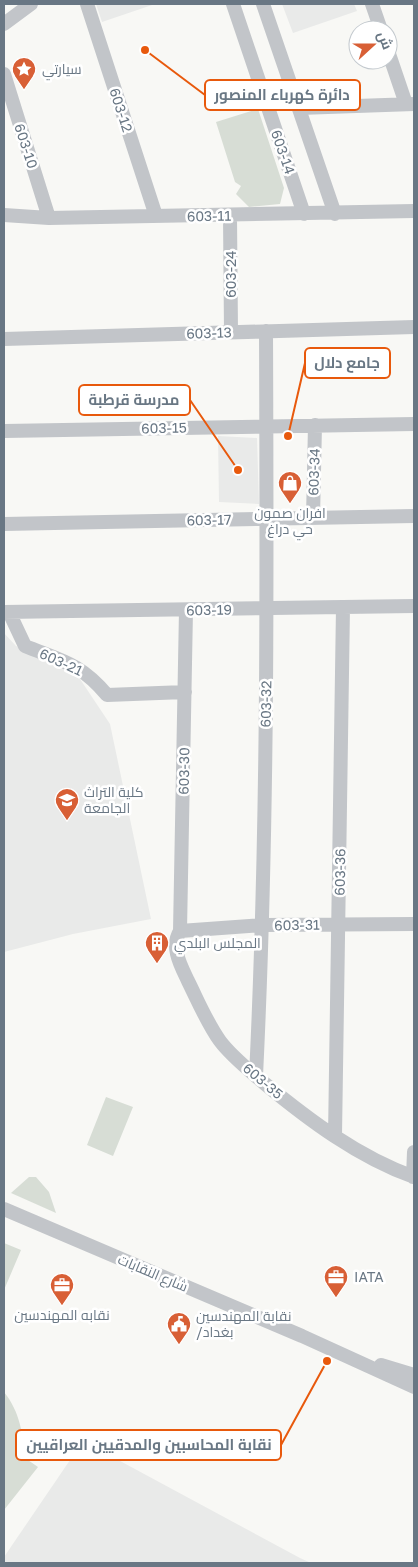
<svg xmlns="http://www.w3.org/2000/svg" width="418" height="1567" viewBox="0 0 418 1567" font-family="'Golos Text',Cairo,sans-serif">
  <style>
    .built { fill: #e9eae9 }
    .green { fill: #d7ddd5 }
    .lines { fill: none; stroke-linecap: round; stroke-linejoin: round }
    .minor { stroke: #c2c5c9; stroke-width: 14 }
    .labels { text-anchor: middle; stroke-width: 5; stroke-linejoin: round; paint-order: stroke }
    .poi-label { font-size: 14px; fill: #697784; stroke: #fff; text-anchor: start }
    .street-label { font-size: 14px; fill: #697784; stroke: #fff }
    .leader { fill: none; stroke: #e8590c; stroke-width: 2 }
    .callout-dot { fill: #e8590c; stroke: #fff; stroke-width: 2 }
    .callout { fill: #fff; stroke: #e8590c; stroke-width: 2 }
    .callout-label { font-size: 15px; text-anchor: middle; font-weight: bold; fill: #697784 }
  </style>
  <rect width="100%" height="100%" fill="#f8f8f5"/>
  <path class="built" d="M96,4h59l-53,18z
    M282,4h72l3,7 -64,22z
    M218,436l39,2 2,66 -40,-2z
    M4,633l12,13 58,24 36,54 41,195 -78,15 -69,18z
    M83,1441l217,117 11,5h-307v-6z"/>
  <path class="green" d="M258,109l26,79 -4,16 -31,3 -13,-13 5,-8 -6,-4 -19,-60z
    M106,1097l27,10 -20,49 -26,-11z
    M29,1177h7l13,15 7,21 -45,-20z
    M4,1243l17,7 -17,40z
    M4,1392c16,20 19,42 21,66l13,9 -34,43z"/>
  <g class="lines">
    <path class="minor" d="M87,4l69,212
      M233,4l71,210
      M263,4l72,210
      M372,4l9,26
      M4,24l27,-20
      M388,51l18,53
      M4,74l45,144
      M299,108l115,-4
      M4,215l45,3 365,-7
      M230,216l1,116
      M4,339l410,-12
      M4,431l410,-7
      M313,518l2,-93
      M4,524l410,-8
      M186,610l-6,321c-10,16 1,35 8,50 10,20 19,42 32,60 12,16 29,29 44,42 45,37 94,74 150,94
      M4,612l410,-6
      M9,612l16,34c37,15 55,17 82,49l78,-3
      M180,931l84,-6 150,-1
      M256,1076c12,-248 11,-496 10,-745
      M335,1136l8,-529
      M413,1177l1,-25
      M4,1209l298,127 112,51
      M381,1365l33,10"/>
  </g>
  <defs>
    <g id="sight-pin" transform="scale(1.25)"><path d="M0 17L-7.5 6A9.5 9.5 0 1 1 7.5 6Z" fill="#d85f35" stroke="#fff"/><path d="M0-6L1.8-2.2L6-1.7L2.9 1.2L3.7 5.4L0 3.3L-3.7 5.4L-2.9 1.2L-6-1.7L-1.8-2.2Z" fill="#fff"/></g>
    <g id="shop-pin" transform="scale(1.25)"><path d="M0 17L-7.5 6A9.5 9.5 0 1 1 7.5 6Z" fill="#d85f35" stroke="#fff"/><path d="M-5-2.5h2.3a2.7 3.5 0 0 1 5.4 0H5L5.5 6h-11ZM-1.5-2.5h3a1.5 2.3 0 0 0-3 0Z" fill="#fff"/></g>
    <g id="university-pin" transform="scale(1.25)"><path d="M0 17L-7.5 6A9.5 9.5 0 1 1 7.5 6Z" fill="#d85f35" stroke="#fff"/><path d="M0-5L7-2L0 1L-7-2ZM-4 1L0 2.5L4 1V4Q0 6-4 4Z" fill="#fff"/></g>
    <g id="building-pin" transform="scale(1.25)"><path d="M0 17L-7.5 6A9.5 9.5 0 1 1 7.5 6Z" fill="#d85f35" stroke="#fff"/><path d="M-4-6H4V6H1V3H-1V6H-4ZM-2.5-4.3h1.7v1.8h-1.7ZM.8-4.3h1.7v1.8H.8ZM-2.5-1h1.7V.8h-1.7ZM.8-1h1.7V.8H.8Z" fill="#fff"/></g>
    <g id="office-pin" transform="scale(1.25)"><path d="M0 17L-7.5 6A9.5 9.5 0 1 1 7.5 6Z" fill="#d85f35" stroke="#fff"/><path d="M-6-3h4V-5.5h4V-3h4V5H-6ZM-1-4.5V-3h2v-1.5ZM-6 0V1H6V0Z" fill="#fff"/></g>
    <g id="civic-pin" transform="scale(1.25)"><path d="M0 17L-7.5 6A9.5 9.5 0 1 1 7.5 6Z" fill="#d85f35" stroke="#fff"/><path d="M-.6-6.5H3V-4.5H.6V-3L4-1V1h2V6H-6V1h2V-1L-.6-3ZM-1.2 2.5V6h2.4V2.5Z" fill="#fff"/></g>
  </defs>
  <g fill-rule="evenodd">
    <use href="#sight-pin" x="24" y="69"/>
    <use href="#shop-pin" x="290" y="483"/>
    <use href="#university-pin" x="67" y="800"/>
    <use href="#building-pin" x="157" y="943"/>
    <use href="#office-pin" x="336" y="1277"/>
    <use href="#office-pin" x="62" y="1285"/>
    <use href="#civic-pin" x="179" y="1324"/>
  </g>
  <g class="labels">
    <g class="poi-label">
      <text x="42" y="74">سيارتي</text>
      <text x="290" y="518" text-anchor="middle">افران صمون<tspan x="290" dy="16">حي دراغ</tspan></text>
      <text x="84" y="797">كلية التراث<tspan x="84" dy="16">الجامعة</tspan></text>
      <text x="174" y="948">المجلس البلدي</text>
      <text x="354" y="1282">IATA</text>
      <text x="62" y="1320" text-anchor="middle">نقابه المهندسين</text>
      <text x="196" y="1321">نقابة المهندسين<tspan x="196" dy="16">/بغداد</tspan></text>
    </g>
    <g class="street-label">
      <text transform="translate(121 110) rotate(72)" y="5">603-12</text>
      <text transform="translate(26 146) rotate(72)" y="5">603-10</text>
      <text transform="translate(283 152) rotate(71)" y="5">603-14</text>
      <text transform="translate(209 216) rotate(-1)" y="5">603-11</text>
      <text transform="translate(231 274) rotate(-90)" y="5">603-24</text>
      <text transform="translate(209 333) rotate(-2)" y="5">603-13</text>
      <text transform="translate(164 428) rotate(-1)" y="5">603-15</text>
      <text transform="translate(314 472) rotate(-88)" y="5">603-34</text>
      <text transform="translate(209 520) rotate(-1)" y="5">603-17</text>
      <text transform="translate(209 610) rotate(-1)" y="5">603-19</text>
      <text transform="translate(61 662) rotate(25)" y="5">603-21</text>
      <text transform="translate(266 704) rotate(-89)" y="5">603-32</text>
      <text transform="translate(184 771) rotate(-89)" y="5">603-30</text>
      <text transform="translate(340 872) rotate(-89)" y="5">603-36</text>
      <text transform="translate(297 925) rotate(-1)" y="5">603-31</text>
      <text transform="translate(263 1081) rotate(40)" y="5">603-35</text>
      <text transform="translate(153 1273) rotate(23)" y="5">شارع النقابات</text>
    </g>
  </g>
  <path class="leader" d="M145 50L205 95M288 436L305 363M238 470L190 400M327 1361L281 1445"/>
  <g class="callout-dot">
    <circle cx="145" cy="50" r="5"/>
    <circle cx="288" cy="436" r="5"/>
    <circle cx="238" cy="470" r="5"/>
    <circle cx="327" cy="1361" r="5"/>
  </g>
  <g class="callout">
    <rect x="205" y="80" width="155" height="30" rx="5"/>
    <rect x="305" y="348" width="85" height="30" rx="5"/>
    <rect x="79" y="385" width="111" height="30" rx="5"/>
    <rect x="16" y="1430" width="265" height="30" rx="5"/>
  </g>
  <g class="callout-label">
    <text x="282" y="100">دائرة كهرباء المنصور</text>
    <text x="347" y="368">جامع دلال</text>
    <text x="134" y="405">مدرسة قرطبة</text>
    <text x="149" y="1450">نقابة المحاسبين والمدقيين العراقيين</text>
  </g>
  <rect width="418" height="1567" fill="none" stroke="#697784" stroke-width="10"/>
  <g transform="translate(373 45) rotate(69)"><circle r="24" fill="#ffffff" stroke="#c3c9ce"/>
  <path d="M0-4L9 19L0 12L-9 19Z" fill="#d85f35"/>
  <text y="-8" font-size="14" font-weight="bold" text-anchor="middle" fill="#697784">ش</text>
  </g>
</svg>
